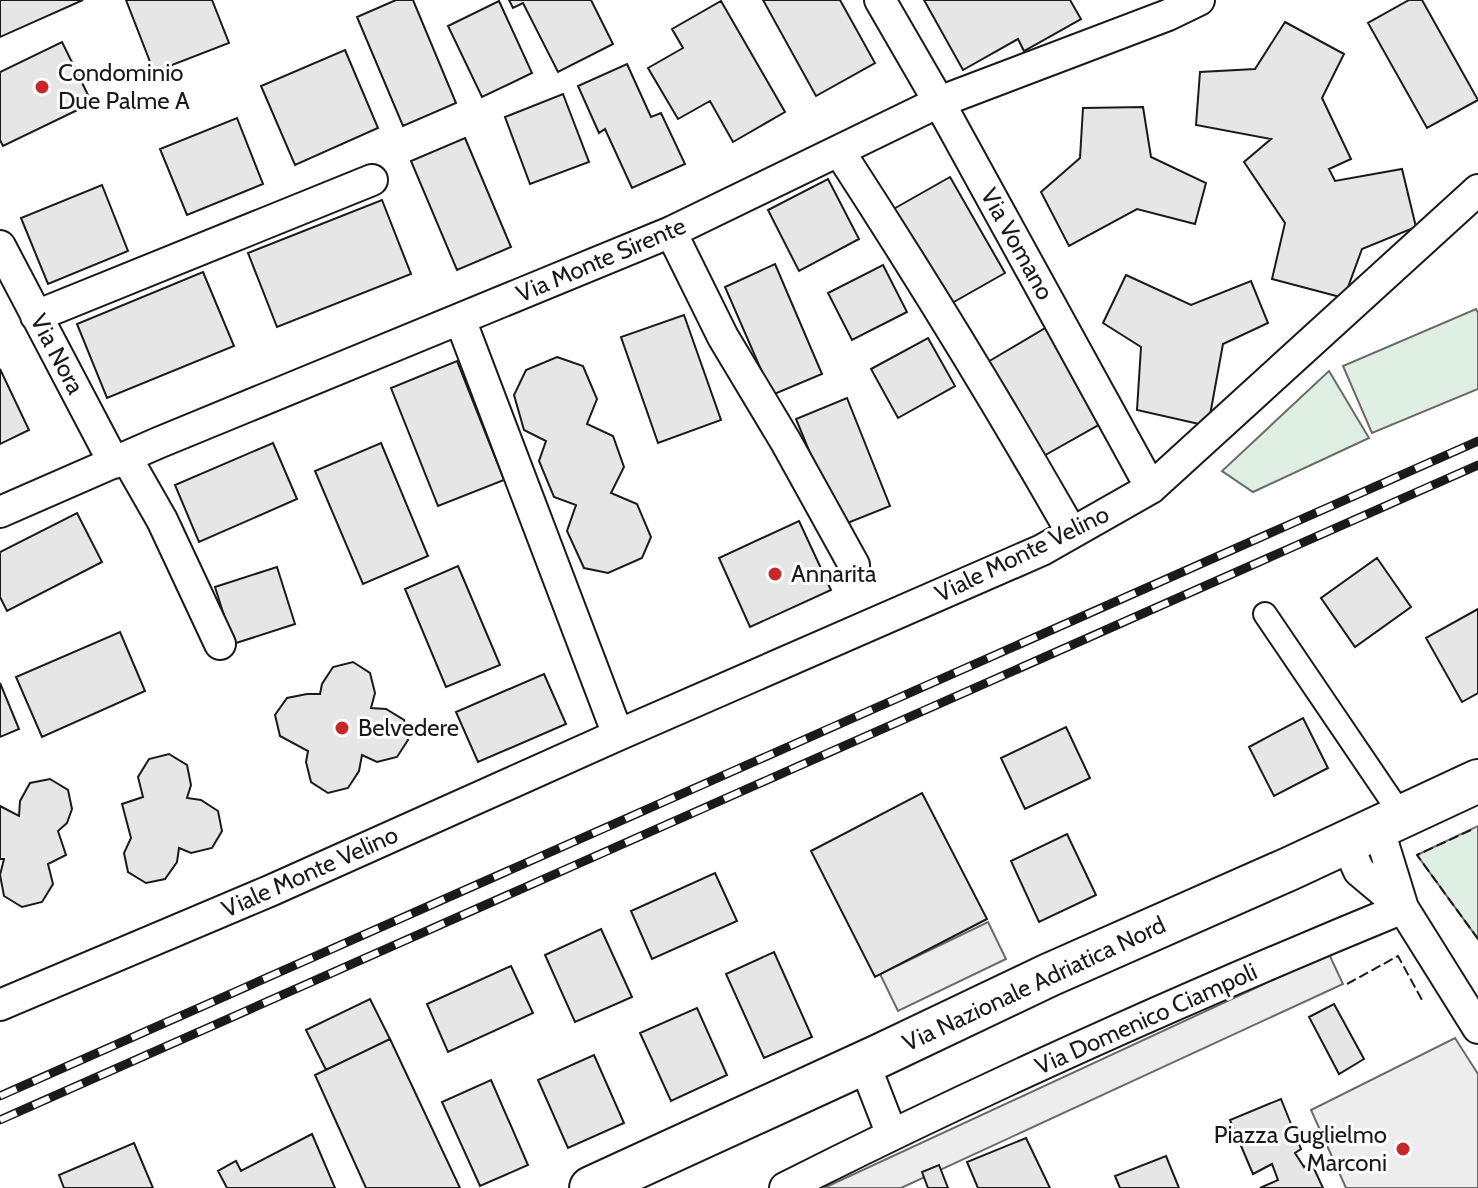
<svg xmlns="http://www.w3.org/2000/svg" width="1478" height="1188" viewBox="0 0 1478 1188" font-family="Cabin,sans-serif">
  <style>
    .green { fill: #e0efe3; stroke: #6a6a6a; stroke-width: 2 }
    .parking { fill: #ededed; stroke: #6a6a6a; stroke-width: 2 }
    .building { fill: #e6e6e6; stroke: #1a1a1a; stroke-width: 2 }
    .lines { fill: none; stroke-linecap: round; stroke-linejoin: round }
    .pedestrian-casing { stroke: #1a1a1a; stroke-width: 26 }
    .minor-casing { stroke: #1a1a1a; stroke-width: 34 }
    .secondary-casing { stroke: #1a1a1a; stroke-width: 46 }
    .pedestrian { stroke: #fff; stroke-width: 22 }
    .minor { stroke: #fff; stroke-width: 30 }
    .secondary { stroke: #fff; stroke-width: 42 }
    .rail-casing { stroke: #1a1a1a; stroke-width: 9 }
    .rail { stroke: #fff; stroke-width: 6; stroke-dasharray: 18; stroke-linecap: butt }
    .fence { stroke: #1a1a1a; stroke-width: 2; stroke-dasharray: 10 4; stroke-linecap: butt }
    .poi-dot { fill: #c62828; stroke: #fff; stroke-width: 3 }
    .labels { text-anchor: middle; stroke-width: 6; stroke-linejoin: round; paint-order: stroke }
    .poi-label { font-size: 24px; fill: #1a1a1a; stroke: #fff; text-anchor: start }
    .street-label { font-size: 24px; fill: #1a1a1a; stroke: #fff }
  </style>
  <rect width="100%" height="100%" fill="#fff"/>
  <path class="green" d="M1476,309l2,4v76l-106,44 -29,-67z
    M1329,371l40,67 -116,54 -31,-21z
    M1478,826v113l-61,-84z"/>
  <path class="parking" d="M988,922l18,37 -108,52 -18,-37z
    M1329,954l14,30 -442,204h-77z
    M1455,1038l23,36v114h-132l-35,-78z"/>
  <path class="building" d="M0,0h83l-83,37z
    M126,0h86l17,43 -75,29z
    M396,0h17l43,103 -53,23 -46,-109z
    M509,0h82l22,44 -55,28 -35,-69 -10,5z
    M763,0h77l35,63 -59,33z
    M924,0h146l11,19 -57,32 -6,-12 -55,31z
    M1409,0h13l56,100 -51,28 -59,-105z
    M499,1l33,72 -50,24 -34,-71z
    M721,1l64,111 -52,30 -23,-41 -32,18 -30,-51 35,-20 -11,-19z
    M1285,22l59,32 -22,44 29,61 -22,10 6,12 67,-12 14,58 -54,22 -18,49 -72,-19 13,-56 -41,-61 27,-23 -75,-14 4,-53 55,-3z
    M62,42l30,61 -89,43 -3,-6v-68z
    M345,50l33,78 -83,37 -34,-79z
    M627,64l24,53 10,-4 24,51 -53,24 -27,-59 -6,4 -21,-47z
    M563,94l26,68 -59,22 -25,-67z
    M1143,107l8,50 55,26 -11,41 -58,-15 -68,37 -28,-54 39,-34 3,-50z
    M237,118l26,66 -76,31 -27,-66z
    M465,138l46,109 -54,23 -46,-109z
    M950,177l55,96 -60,34 -55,-96z
    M828,179l31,60 -60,32 -31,-61z
    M102,185l26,66 -80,33 -27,-66z
    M382,200l29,74 -134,53 -29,-74z
    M775,264l47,110 -50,21 -47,-108z
    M883,265l24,47 -55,28 -24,-47z
    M203,272l31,74 -127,52 -30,-74z
    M1126,275l65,30 60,-24 17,42 -45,21 -15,82 -71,-16 4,-63 -38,-24z
    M684,315l37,105 -63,23 -37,-106z
    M1047,327l55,96 -62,35 -54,-95z
    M928,338l27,48 -57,32 -27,-49z
    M557,357l26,9 14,33 -10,25 26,12 11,31 -13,26 26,11 14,33 -9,21 -34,15 -24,-5 -17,-37 9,-26 -22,-8 -15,-36 7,-20 -22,-11 -10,-35 12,-25z
    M457,361l47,119 -66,26 -47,-118z
    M0,369l29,61 -29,14z
    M847,398l43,108 -50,20 -44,-107z
    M273,443l24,56 -98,43 -24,-57z
    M381,443l47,113 -65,28 -48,-113z
    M77,513l25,49 -95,49 -7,-14v-45z
    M799,521l32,69 -81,37 -31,-69z
    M1377,558l34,49 -56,40 -34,-49z
    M458,566l42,99 -54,22 -41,-98z
    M277,567l18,57 -62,20 -18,-57z
    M1478,609v84l-16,9 -36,-64z
    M120,632l25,59 -103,46 -26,-60z
    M353,662l17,11 5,20 -4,15 15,1 18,11 4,20 -11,17 -20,5 -15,-7 -3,16 -11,17 -20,5 -17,-11 -5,-20 2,-11 -28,-15 -5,-21 12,-17 20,-4h13l2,-10 11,-17z
    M544,674l22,50 -88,38 -22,-50z
    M0,683l19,46 -19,8z
    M1303,718l25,50 -54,28 -25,-49z
    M1066,727l24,51 -65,31 -24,-51z
    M169,754l18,11 4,20 -4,13 14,2 17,11 4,20 -10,17 -21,5 -12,-5 -2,14 -12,17 -19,4 -18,-11 -4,-19 7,-15 -9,-34 21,-7 -5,-20 11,-18z
    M50,779l18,11 4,19 -5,14 -9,8 8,24 -18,9 5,20 -11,18 -20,5 -18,-11 -4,-21 4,-16h-4v-53l19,10 1,-15 10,-18z
    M922,793l65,126 -112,58 -64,-126z
    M1067,834l29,61 -57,27 -28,-61z
    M715,873l22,48 -85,38 -21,-48z
    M601,929l31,68 -57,25 -30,-67z
    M774,952l38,85 -48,21 -38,-84z
    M511,966l22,47 -85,39 -21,-48z
    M370,999l20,40 -64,31 -20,-40z
    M1334,1004l30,55 -25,15 -30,-57z
    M697,1008l30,67 -56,26 -31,-68z
    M390,1039l70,149h-94l-51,-113z
    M594,1055l30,68 -56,25 -30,-68z
    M491,1080l37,85 -48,21 -38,-84z
    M1281,1099l20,50 -6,4 9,14 7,-5 12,26h-63l18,-8 -6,-16 -19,10 -23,-54z
    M312,1134l23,54h-108l-9,-17 18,-10 5,10z
    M1026,1138l24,50h-72l-11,-26z
    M134,1143l19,45h-89l-5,-13z
    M1166,1156l13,32h-59l-5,-12z
    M939,1165l9,23h-20l-6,-16z"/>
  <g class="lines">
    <g class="pedestrian-casing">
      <path id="pedestrian" d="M1265,614l137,202"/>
    </g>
    <g class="minor-casing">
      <path id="minor" d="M880,0l59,102 212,386
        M839,151c81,125 159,252 233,382
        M671,232l52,105 63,105 68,123
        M0,246l114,217
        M36,316l336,-136
        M460,319l158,416
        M126,457l36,63 58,124
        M0,512l158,-69 513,-211 268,-130 229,-87 31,-15
        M1378,827l25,81
        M1346,842l13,29 44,37 75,120
        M0,1005l272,-115 346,-155 424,-185 109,-62 327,-298
        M864,1063l28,72
        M785,1188c201,-102 409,-194 618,-280"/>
    </g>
    <g class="secondary-casing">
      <path id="secondary" d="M591,1188l290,-133 168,-80 240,-106 189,-88"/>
    </g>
    <use href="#pedestrian" class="pedestrian"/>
    <use href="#minor" class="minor"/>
    <use href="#secondary" class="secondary"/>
    <g class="rail-casing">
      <path id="rail" d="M0,1096l1478,-655
        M0,1120l1478,-655"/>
    </g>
    <use href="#rail" class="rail"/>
    <path class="fence" d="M1471,830l-54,25 61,84
      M1347,984l51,-28 24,44"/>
  </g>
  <g class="poi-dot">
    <circle cx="42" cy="87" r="8"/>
    <circle cx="775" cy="574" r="8"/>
    <circle cx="342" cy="728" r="8"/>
    <circle cx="1403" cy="1149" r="8"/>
  </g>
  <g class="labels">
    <g class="poi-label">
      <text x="58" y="81">Condominio<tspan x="58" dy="28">Due Palme A</tspan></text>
      <text x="791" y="582">Annarita</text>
      <text x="358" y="736">Belvedere</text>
      <text x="1387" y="1143" text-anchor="end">Piazza Guglielmo<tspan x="1387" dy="28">Marconi</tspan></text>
    </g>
    <g class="street-label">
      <text transform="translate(1017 244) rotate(61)" y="8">Via Vomano</text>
      <text transform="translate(601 260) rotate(-23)" y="8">Via Monte Sirente</text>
      <text transform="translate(57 354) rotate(62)" y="8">Via Nora</text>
      <text transform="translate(1022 554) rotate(-26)" y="8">Viale Monte Velino</text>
      <text transform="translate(310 872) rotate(-24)" y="8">Viale Monte Velino</text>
      <text transform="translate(1034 984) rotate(-25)" y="8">Via Nazionale Adriatica Nord</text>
      <text transform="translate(1146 1019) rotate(-24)" y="8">Via Domenico Ciampoli</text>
    </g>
  </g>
</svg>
